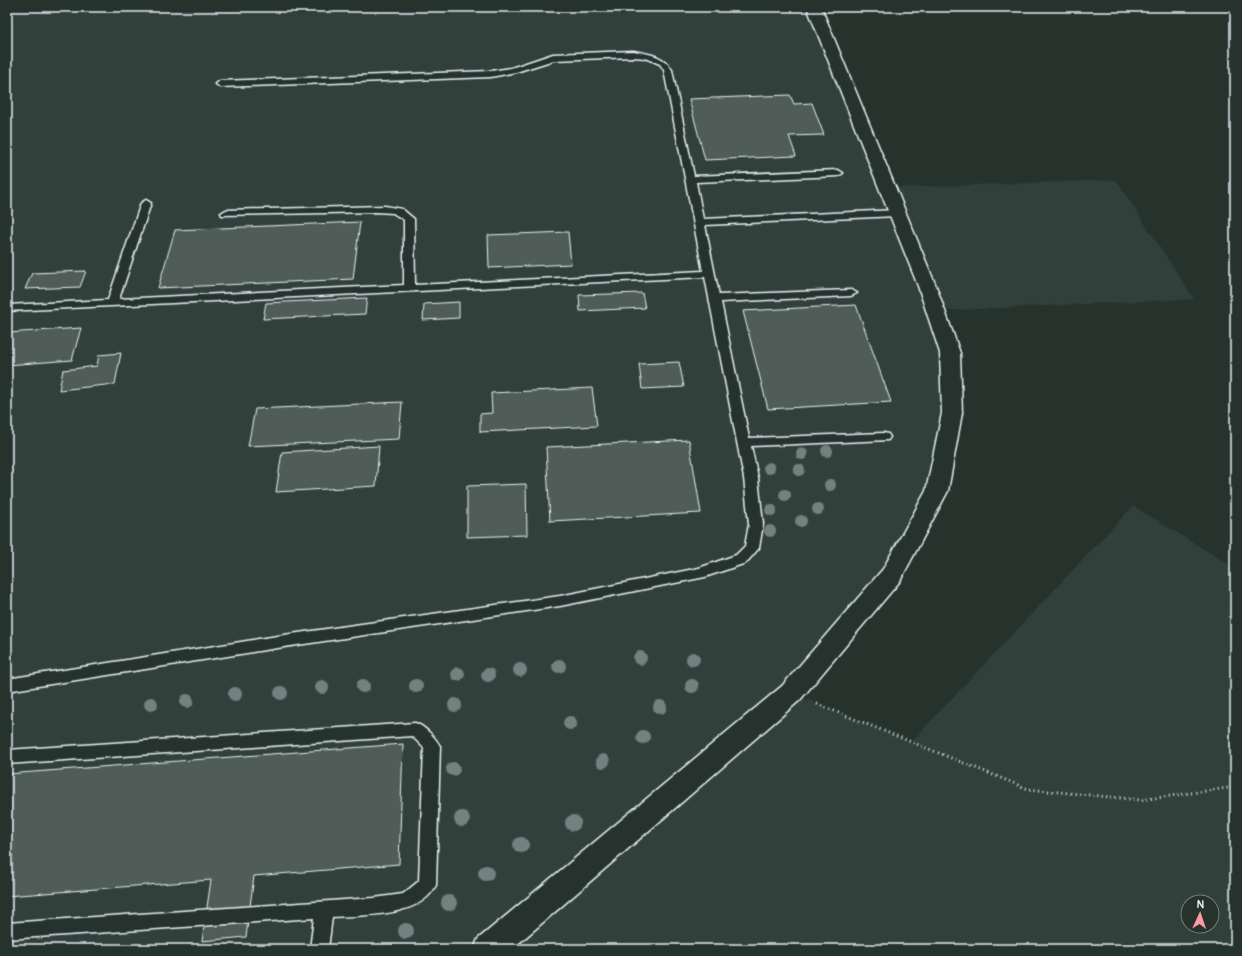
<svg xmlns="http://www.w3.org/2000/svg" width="1242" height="956" viewBox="0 0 1242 956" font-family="Pangolin,sans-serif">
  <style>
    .built { fill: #333f3a; fill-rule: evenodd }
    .building { fill: #505c59; stroke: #e8f1f8 }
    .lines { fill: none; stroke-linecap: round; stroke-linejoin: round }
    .lane-casing { stroke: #e8f1f8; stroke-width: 3 }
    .street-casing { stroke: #e8f1f8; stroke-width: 3 }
    .path { stroke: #e8f1f8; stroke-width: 3; stroke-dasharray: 1 3.5; stroke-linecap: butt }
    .lane { fill: #26332d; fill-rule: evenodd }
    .street { fill: #26332d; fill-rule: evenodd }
    .rail { stroke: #e8f1f8; stroke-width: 2 }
    .tree { fill: #758080 }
  </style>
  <rect width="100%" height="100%" fill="#26332d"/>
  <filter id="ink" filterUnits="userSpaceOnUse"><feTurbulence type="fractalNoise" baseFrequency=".025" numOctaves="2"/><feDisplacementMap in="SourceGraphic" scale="8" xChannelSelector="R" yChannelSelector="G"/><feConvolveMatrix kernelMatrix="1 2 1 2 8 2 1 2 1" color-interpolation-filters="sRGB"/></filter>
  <g filter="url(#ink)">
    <path class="built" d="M7,7h807l73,181 229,-8 78,119 -258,12 14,42 -13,138 -45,84 -101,118 120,49 222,-236 102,62v381h-1228zM1188,902h24v24h-24z"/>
    <path class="building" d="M790,95l4,9 18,-1 12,32 -35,1 7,20 -91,4 -16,-61z
      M360,222l-7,57 -195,9 17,-58z
      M568,232l3,32 -82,4 -1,-33z
      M86,271l-6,16 -55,2 7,-16z
      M642,293l3,15 -65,3 -1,-16z
      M367,298l-2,16 -102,5 3,-16z
      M459,302v16l-36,2 1,-16z
      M856,305l35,97 -123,7 -25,-98z
      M81,328l-9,32 -65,5v-32z
      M121,353l-6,31 -56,6 4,-20 34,-4 2,-11z
      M679,362l5,25 -42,2 -3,-25z
      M592,388l5,38 -117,6v-18l12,-1 -1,-20z
      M402,402l-3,37 -151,7 7,-37z
      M689,440l12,73 -151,8 -4,-74z
      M379,446l-3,40 -100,6 6,-40z
      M526,484l1,51 -60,2v-51z
      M403,744l-4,120 -145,12 -8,61 -44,4 9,-61 -204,16v-122z"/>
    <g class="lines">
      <g class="lane-casing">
        <path id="lane" d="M633,51c17,3 30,4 39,19l22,106 144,-6 5,3 -5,3 -142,6 7,37 194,-9 5,3 -5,3 -192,9 14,70 132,-5 6,3 -6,3 -130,6 28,136 135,-5 4,1 2,3 -2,3 -137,6 7,32 5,46 -4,24 -13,15 -41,14 -145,29 -276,41 -277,44v-12l277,-44 276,-39 139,-28 37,-13 9,-9 4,-22 -5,-46 -39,-201 -698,34v-6l101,-5 33,-97 5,-3 5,3 -32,96 285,-14v-65l-11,-7 -17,-1 -154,3 -1,-2 5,-3 159,-4 17,3 12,10 1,66 288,-14 -39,-201 -4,-6 -14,-6 -13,-1 -79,3 -38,12 -25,5 -271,10 -4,-3 4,-3 271,-10 20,-3 42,-14z
          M415,723c9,3 20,14 25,23l-4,139c-15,33 -74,30 -104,32l-4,32h-18l4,-31 -307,21v-16l367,-25 29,-4 16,-13 5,-133 -12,-12 -405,28v-14z"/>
      </g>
      <g class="street-casing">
        <path id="street" d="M807,7h14l115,279 24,67 2,60 -14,78 -48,90 -100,119 -288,249h-38l4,-10 304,-253 101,-117 43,-78 16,-78 -2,-60 -22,-67z"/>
      </g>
      <path class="path" d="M817,704l211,85 113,11 94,-13"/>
      <use href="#lane" class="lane"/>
      <use href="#street" class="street"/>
      <path class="rail" d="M1223,7h12"/>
    </g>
    <g class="tree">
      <circle cx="827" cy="451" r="6"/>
      <circle cx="802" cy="454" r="6"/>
      <circle cx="769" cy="468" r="6"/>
      <circle cx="799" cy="470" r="6"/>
      <circle cx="830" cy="485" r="6"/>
      <circle cx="785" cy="495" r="6"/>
      <circle cx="818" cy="509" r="6"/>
      <circle cx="771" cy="510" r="6"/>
      <circle cx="801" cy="521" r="6"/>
      <circle cx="770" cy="531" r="6"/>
      <circle cx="640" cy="658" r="7"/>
      <circle cx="693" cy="659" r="7"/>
      <circle cx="559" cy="666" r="7"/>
      <circle cx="520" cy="670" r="7"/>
      <circle cx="458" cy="674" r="7"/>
      <circle cx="488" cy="675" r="7"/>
      <circle cx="363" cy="686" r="7"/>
      <circle cx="416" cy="686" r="7"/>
      <circle cx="692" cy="686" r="7"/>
      <circle cx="322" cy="687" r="7"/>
      <circle cx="281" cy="693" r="7"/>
      <circle cx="235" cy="694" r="7"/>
      <circle cx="187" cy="701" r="7"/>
      <circle cx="151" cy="704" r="7"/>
      <circle cx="455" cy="705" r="7"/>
      <circle cx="660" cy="707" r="7"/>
      <circle cx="570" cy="723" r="7"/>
      <circle cx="643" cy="737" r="7"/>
      <circle cx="603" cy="761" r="7"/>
      <circle cx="453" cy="769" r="7"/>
      <circle cx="462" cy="819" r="8"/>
      <circle cx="573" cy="823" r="8"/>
      <circle cx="521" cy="845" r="8"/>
      <circle cx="486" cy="873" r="8"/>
      <circle cx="449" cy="903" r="8"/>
      <circle cx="406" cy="931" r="8"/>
    </g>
  </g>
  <rect width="1242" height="956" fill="none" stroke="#26332d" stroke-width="24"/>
  <rect x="12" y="12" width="1218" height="932" fill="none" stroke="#e8f1f8" stroke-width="1.5" filter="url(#ink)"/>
  <g transform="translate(1200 914) rotate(3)"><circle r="19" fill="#26332d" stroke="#747f7e"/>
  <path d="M0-3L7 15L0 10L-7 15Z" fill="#ff9aa2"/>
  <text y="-6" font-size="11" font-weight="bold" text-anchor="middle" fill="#e8f1f8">N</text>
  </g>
</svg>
